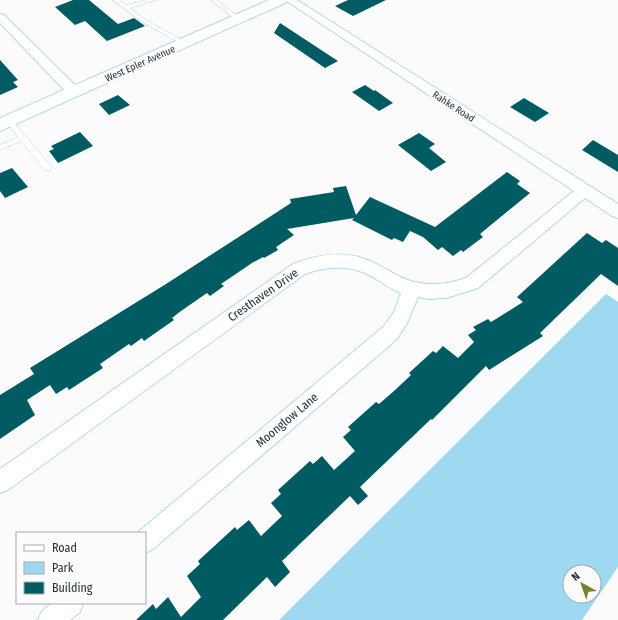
<svg xmlns="http://www.w3.org/2000/svg" width="618" height="620" viewBox="0 0 618 620" font-family="'Fira Sans Condensed',sans-serif">
  <style>
    .green { fill: #9ed9f1; fill-rule: evenodd }
    .building { fill: #005c62 }
    .lines { fill: none; stroke-linecap: round; stroke-linejoin: round }
    .lane-casing { stroke: #b0daeb; stroke-width: 1 }
    .street-casing { stroke: #b0daeb; stroke-width: 2 }
    .secondary-casing { stroke: #b0daeb; stroke-width: 2 }
    .lane { fill: #fff; fill-rule: evenodd }
    .street { fill: #fff; fill-rule: evenodd }
    .secondary { fill: #fff; fill-rule: evenodd }
    .labels { text-anchor: middle; stroke-width: 4; stroke-linejoin: round; paint-order: stroke }
    .far-street-label { font-size: 10px; fill: #23333a; stroke: #fbfbfb }
    .street-label { font-size: 12px; fill: #23333a; stroke: #fbfbfb }
  </style>
  <rect width="100%" height="100%" fill="#fbfbfb"/>
  <path class="green" d="M606,294l12,8v265l-36,53h-303zM570,572h24v24h-24z"/>
  <path class="building" d="M73,0h16l29,24 16,-6 11,8 -38,15 -22,-20 -10,4 -20,-18z
    M348,0h38l-33,16 -18,-10z
    M280,23l58,38 -13,7 -51,-35z
    M0,60l18,20 -5,2 5,5 -18,8z
    M365,85l9,6 1,-1 18,13 -14,8 -27,-19z
    M118,95l12,10 -21,10 -10,-11z
    M524,98l25,15 -14,9 -25,-15z
    M80,132l13,14 -35,17 -9,-12 5,-2 -3,-3z
    M419,133l16,11 -6,4 17,14 -15,9 -33,-26z
    M593,140l25,15v17l-36,-22z
    M12,168l16,19 -23,11 -5,-7v-18z
    M507,172l13,9 -3,3 13,9 -44,36 -6,5 3,3 -20,15 -2,-2 -8,6 -11,-9 -4,3 -15,-13 -13,-6 -7,11 -9,-4 -2,2 -40,-20 2,-2 -67,11 7,6 -18,12 2,3 -14,8 -1,-1 -11,6 -31,21 3,2 -14,10 -3,-3 -26,18 -9,7 2,2 -30,21 -2,-3 -11,8 -2,-2 -29,20 3,4 -34,22 -2,-3 -11,7 -6,-9 -23,15 8,15 -35,24v-44l34,-21 -4,-6 136,-84 125,-81 -1,-4 44,-7 -1,-4 13,-2 10,29 14,-18 65,30z
    M587,233l15,10 4,-3 12,8v38l-17,-12 -61,59 3,3 -54,34 -3,-4 -54,54 -1,-1 -71,68 8,9 -10,9 -8,-9 -68,65 8,11 -15,15 -8,-10 -44,43h-87l17,-16 3,5 12,-12 13,20 20,-20 -14,-21 13,-12 -2,-3 37,-34 2,3 12,-10 12,16 21,-20 -11,-13 10,-9 -3,-4 32,-29 3,3 9,-8 12,14 21,-19 -12,-14 8,-7 -3,-3 28,-25 3,2 15,-13 17,-16 -2,-2 24,-22 3,2 7,-7 15,12 16,-16 -6,-7 8,-5 -3,-3 15,-8 3,3 32,-20 -6,-5z"/>
  <g class="lines">
    <g class="lane-casing">
      <path id="lane" d="M113,0h6l7,5 21,-5h9l-26,8 16,12 41,23 -5,1 -40,-22z
        M211,0h6l24,19 -5,1z
        M7,119h4l40,47v4h-6l-24,-29 -21,9v-5l18,-8 -11,-14z"/>
    </g>
    <g class="street-casing">
      <path id="street" d="M285,0h12l321,204v14l-6,-2 -27,-18 -107,90 -32,10 -17,1 -11,-2 -11,26 -10,16 -244,210 -8,4v-20h-8l246,-206 11,-15 7,-19c-11,-4 -19,-11 -30,-17 -20,-11 -45,-10 -66,-2l-297,216 -8,3v-24l293,-205c21,-8 43,-13 66,-7 18,5 28,14 44,21 19,9 44,7 63,0l108,-87z
        M0,14l4,1 75,74 2,3 -2,3h-10l-69,-72z
        M52,603h31l-3,9 -10,8h-32l4,-9z"/>
    </g>
    <g class="secondary-casing">
      <path id="secondary" d="M269,0h18l-2,3 -285,128v-13z"/>
    </g>
    <use href="#lane" class="lane"/>
    <use href="#street" class="street"/>
    <use href="#secondary" class="secondary"/>
  </g>
  <g class="labels">
    <g class="far-street-label">
      <text transform="translate(140 63) rotate(-24)" y="4">West Epler Avenue</text>
      <text transform="translate(454 106) rotate(33)" y="4">Rahke Road</text>
    </g>
    <g class="street-label">
      <text transform="translate(263 295) rotate(-35)" y="4">Cresthaven Drive</text>
      <text transform="translate(287 420) rotate(-40)" y="4">Moonglow Lane</text>
    </g>
  </g>
  <rect x="16" y="532" width="130" height="72" fill="#fbfbfb" stroke="#a5abae"/>
  <rect x="24" y="545" width="20" height="6" fill="#ffffff" stroke="#a5abae"/>
  <text x="52" y="552" font-size="12" fill="#23333a">Road</text>
  <rect x="24" y="562" width="20" height="12" fill="#9ed9f1" stroke="#a5abae"/>
  <text x="52" y="572" font-size="12" fill="#23333a">Park</text>
  <rect x="24" y="582" width="20" height="12" fill="#005c62" stroke="#a5abae"/>
  <text x="52" y="592" font-size="12" fill="#23333a">Building</text>
  <g transform="translate(582 584) rotate(320)"><circle r="19" fill="#fbfbfb" stroke="#a5abae"/>
  <path d="M0-3L7 15L0 10L-7 15Z" fill="#778330"/>
  <text y="-6" font-size="11" font-weight="bold" text-anchor="middle" fill="#23333a">N</text>
  </g>
</svg>
